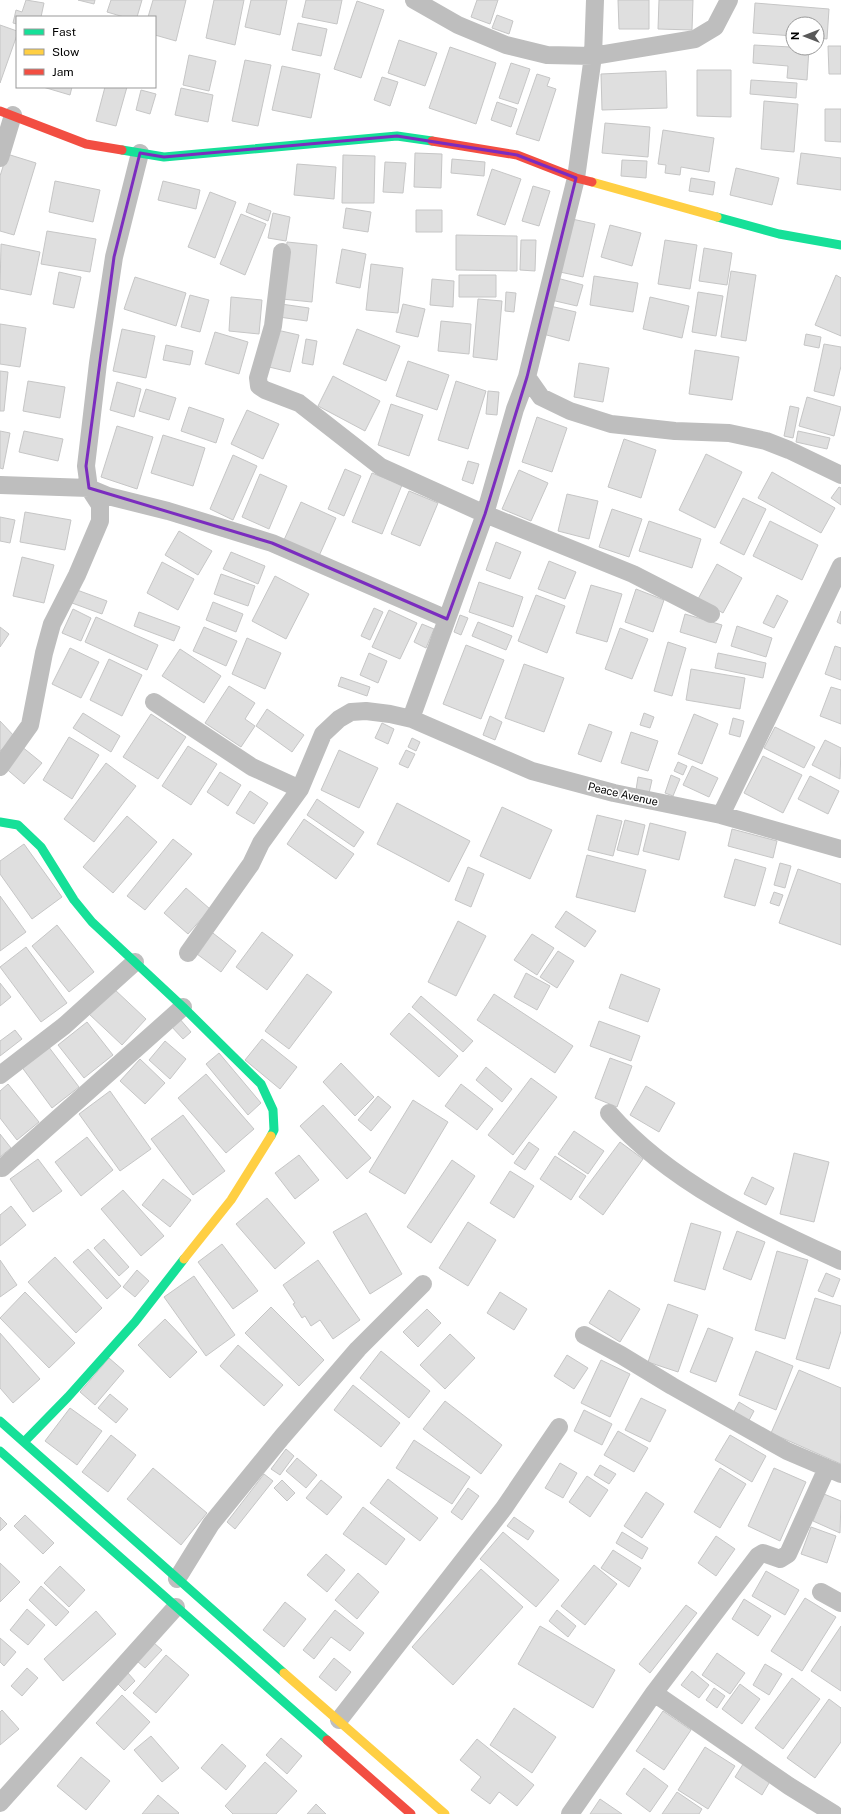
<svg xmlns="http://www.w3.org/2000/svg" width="841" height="1814" viewBox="0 0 841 1814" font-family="'Public Sans',sans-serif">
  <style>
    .building { fill: #dfdfdf; stroke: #c6c6c6 }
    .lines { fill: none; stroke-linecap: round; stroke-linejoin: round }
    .street { stroke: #bebebe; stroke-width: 18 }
    .fast { stroke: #16e098; stroke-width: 9 }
    .slow { stroke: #ffcf43; stroke-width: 9 }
    .jam { stroke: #f24e42; stroke-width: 9 }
    .marked { fill: none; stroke: #7b2cbf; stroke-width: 3; stroke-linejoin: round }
    .labels { text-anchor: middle; stroke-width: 3.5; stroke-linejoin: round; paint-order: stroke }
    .street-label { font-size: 11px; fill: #000; stroke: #fff }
  </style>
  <rect width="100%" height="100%" fill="#fff"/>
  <path class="building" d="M26,0l18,3 -3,14h-24v7l-4,-1 3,-13 6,2z
    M78,0h17l-1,4z
    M111,0h31l-5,17h-13l-17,-5z
    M153,0h33l-10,41 -21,-6v-18h-7z
    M214,0h30l-9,45 -29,-7z
    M251,0h36l-7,35 -35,-8z
    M306,0h36l-5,24 -35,-7z
    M477,0h21l-8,24 -19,-7z
    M618,0h31v29h-30z
    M659,0h34l-1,30 -34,-1z
    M357,1l27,9 -23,68 -27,-9z
    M755,3l74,6 -2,30 -10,-1v-14h-24v12l-40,-3z
    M497,15l16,6 -4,13 -17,-6z
    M298,23l29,6 -6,27 -29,-6z
    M0,25l17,6v4l-17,48z
    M399,40l38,13 -12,33 -37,-13z
    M754,45l55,3 -2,32 -20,-2 1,-12 -35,-3z
    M828,46h13v28h-12z
    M450,47l46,16 -20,61 -47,-16z
    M189,55l27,6 -7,30 -26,-6z
    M245,60l26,5 -13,61 -26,-5z
    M511,63l19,6 -12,35 -19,-6z
    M282,66l38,8 -9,44 -39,-8z
    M697,70h34v47l-34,-1z
    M666,71l1,37 -65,2 -1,-36z
    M537,74l13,4 -3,8 9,3 -17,52 -23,-7z
    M382,77l16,5 -8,24 -16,-6z
    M751,80l46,3 -1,15 -46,-4z
    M43,87h29l-2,8z
    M105,87h22l-11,39 -20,-5z
    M181,88l32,7 -5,27 -33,-7z
    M141,90l15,4 -6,20 -14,-4z
    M764,101l34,3 -4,48 -33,-3z
    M497,102l20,7 -6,18 -20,-7z
    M825,109h16v33l-16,-1z
    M605,123l45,4 -2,30 -46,-4z
    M663,130l51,8 -5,34 -28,-5 -1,8 -15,-2 1,-8 -8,-1z
    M415,153l27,1 -1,34 -27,-1z
    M801,153l40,5v32l-44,-6z
    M7,154l29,9 -22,72 -14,-4v-55z
    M343,155l32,1 -1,47h-32z
    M452,159l33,3 -1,14 -33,-3z
    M622,160l25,1 -1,17 -25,-2z
    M385,162l21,1 -3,30 -20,-1z
    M297,164l39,3 -2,32 -40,-4z
    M736,168l43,10 -7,27 -42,-10z
    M492,169l29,10 -16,46 -28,-10z
    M691,178l24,4 -2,13 -24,-4z
    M55,181l45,9 -7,32 -44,-10z
    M163,181l37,9 -4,19 -38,-9z
    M533,186l17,5 -11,35 -17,-5z
    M210,192l26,10 -21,56 -27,-11z
    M249,203l22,8 -3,10 -22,-9z
    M346,208l25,4 -3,20 -25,-4z
    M416,210h26v22h-26z
    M273,213l17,4 -4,24 -18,-3z
    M241,214l25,10 -21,51 -25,-11z
    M572,219l23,5 -12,53 -23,-5z
    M610,225l31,8 -9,33 -31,-9z
    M47,231l49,8 -6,33 -49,-8z
    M456,235l61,1v35l-61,-1z
    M521,240h15l-1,31 -15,-1z
    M665,240l32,5 -7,44 -32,-5z
    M287,242l30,3 -5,57 -30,-3z
    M1,244l39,8 -9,43 -31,-6z
    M704,248l28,5 -5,32 -28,-4z
    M342,249l24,5 -6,34 -24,-5z
    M371,264l32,4 -5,45 -32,-3z
    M731,271l25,4 -10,66 -25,-4z
    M59,272l22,5 -7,31 -21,-4z
    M459,275h37v22h-37z
    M836,275l5,3v58l-26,-11z
    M594,276l44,7 -5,29 -43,-7z
    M135,277l51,16 -10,33 -52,-17z
    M557,278l26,7 -6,21 -26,-6z
    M432,279l22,2 -1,26 -23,-2z
    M506,292l10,1 -2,19 -9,-1z
    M698,292l25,4 -7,40 -24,-4z
    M190,295l19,5 -9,32 -19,-5z
    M231,297l31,3 -3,34 -30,-3z
    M650,297l39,9 -7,32 -39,-9z
    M478,299l24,2 -5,59 -24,-3z
    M281,304l28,4 -2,13 -28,-4z
    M403,304l22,5 -7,28 -22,-5z
    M550,306l26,6 -7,29 -26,-7z
    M441,321l30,3 -2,30 -31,-3z
    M0,324l26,4 -6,39 -20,-3z
    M122,329l33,7 -9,42 -33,-7z
    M357,329l43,17 -14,35 -43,-17z
    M277,330l22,5 -9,37 -21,-5z
    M215,332l33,10 -9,32 -34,-10z
    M806,334l15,3 -2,11 -15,-3z
    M306,339l11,2 -4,24 -11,-2z
    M824,344l17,3v19l-7,30 -20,-5z
    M166,345l27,6 -3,14 -27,-5z
    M695,350l44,7 -7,43 -43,-6z
    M408,361l41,14 -12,35 -41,-14z
    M579,363l30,5 -6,34 -29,-5z
    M0,371l8,1 -4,39h-4z
    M333,376l47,25 -15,30 -47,-25z
    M28,381l37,6 -5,31 -37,-7z
    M456,381l30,10 -18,58 -30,-9z
    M117,382l24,7 -7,28 -24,-7z
    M146,389l30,9 -7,22 -30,-9z
    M488,391l11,1 -2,23 -11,-1z
    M807,397l34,10 -7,29 -35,-10z
    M391,404l32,11 -14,41 -31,-11z
    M790,406l9,2 -6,30 -9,-2z
    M189,407l35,12 -8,24 -35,-12z
    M247,410l32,14 -16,35 -32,-15z
    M537,417l30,11 -15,44 -30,-10z
    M117,426l36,11 -16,52 -36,-12z
    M0,431l10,2 -7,36 -3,-1z
    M24,431l39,8 -5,22 -39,-9z
    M798,431l32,7 -3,11 -31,-7z
    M163,435l42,13 -12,38 -42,-13z
    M624,439l32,11 -15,48 -33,-11z
    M706,454l36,18 -27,56 -36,-18z
    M233,455l24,11 -24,54 -23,-11z
    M468,461l11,3 -6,20 -11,-4z
    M345,469l16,7 -17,40 -16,-7z
    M519,470l29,13 -17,38 -29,-12z
    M772,472l63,36 -14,25 -63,-35z
    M372,473l30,12 -20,49 -30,-12z
    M260,474l27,12 -18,43 -27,-12z
    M839,487l2,1v17l-10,-7z
    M409,491l29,12 -18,43 -29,-12z
    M567,494l31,7 -9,38 -31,-8z
    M743,498l23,11 -22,46 -24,-12z
    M301,502l35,16 -17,38 -35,-16z
    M612,509l30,10 -13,38 -30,-10z
    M25,512l46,8 -6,30 -45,-8z
    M0,517l15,3 -5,23 -10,-2z
    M649,521l52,18 -9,29 -53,-17z
    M770,521l48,24 -16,35 -49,-24z
    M179,531l33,20 -14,24 -33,-20z
    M496,542l25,10 -11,27 -24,-9z
    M231,552l34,14 -7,18 -35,-15z
    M22,557l32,8 -10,38 -31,-7z
    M549,561l27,11 -11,27 -27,-10z
    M162,562l32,17 -16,31 -31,-17z
    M717,564l25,14 -19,35 -25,-14z
    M221,574l34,12 -7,20 -34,-12z
    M275,576l34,18 -23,45 -34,-18z
    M479,582l44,15 -10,30 -44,-15z
    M591,585l31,9 -15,48 -31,-9z
    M636,589l28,11 -11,32 -28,-10z
    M77,590l30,11 -5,13 -30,-11z
    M536,595l29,11 -18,47 -29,-12z
    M777,595l11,6 -14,27 -11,-5z
    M213,602l30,12 -7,18 -30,-12z
    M374,608l9,4 -13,28 -9,-4z
    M73,609l18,9 -10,23 -19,-8z
    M389,610l28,13 -17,36 -28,-12z
    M841,611v13l-4,-2z
    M139,612l41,15 -6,14 -40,-15z
    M685,614l37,11 -6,18 -36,-11z
    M460,615l8,3 -7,17 -7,-3z
    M96,617l62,28 -11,25 -62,-28z
    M478,622l34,14 -6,14 -34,-14z
    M422,624l12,5 -8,19 -12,-6z
    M737,626l35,12 -6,19 -35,-11z
    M0,627l9,7 -9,13z
    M204,627l33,14 -11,25 -33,-15z
    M620,628l28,11 -16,40 -27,-10z
    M247,638l34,15 -16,36 -33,-15z
    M668,642l18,6 -14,48 -18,-5z
    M466,645l38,15 -23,59 -38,-15z
    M835,646l6,2v32l-16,-6z
    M70,648l29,14 -18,36 -29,-14z
    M180,649l41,27 -17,27 -42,-27z
    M369,653l18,8 -9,22 -18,-8z
    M718,653l48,10 -3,15 -48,-10z
    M109,659l33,16 -20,41 -32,-16z
    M524,664l40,14 -20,54 -39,-14z
    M691,669l54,9 -5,31 -54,-9z
    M341,677l29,10 -3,9 -29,-10z
    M229,686l26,17 -10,16 10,7 -14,21 -36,-24z
    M831,687l10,3v34l-21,-8z
    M267,709l37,26 -12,17 -36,-26z
    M83,713l37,23 -9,16 -38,-24z
    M644,713l10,4 -4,11 -10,-3z
    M151,714l35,23 -28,42 -35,-22z
    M694,714l24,10 -16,40 -24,-10z
    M490,716l12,6 -7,18 -12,-5z
    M733,718l11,3 -4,16 -11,-3z
    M0,721l15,16 -15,14z
    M382,723l12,6 -6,15 -13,-6z
    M589,724l23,8 -11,30 -23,-8z
    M775,727l40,20 -11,21 -40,-20z
    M631,732l27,9 -10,30 -27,-8z
    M69,737l30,18 -27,44 -29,-19z
    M412,738l8,4 -4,9 -8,-4z
    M825,740l16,8 -1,31 -28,-14z
    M21,746l21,17 -18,21 -21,-18z
    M188,746l29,18 -26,41 -29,-19z
    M339,750l39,18 -19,40 -38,-18z
    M406,750l9,4 -7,14 -9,-4z
    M763,756l39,19 -19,38 -39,-20z
    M678,762l9,4 -4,9 -9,-4z
    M106,763l30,23 -42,56 -30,-23z
    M692,766l26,12 -9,19 -26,-12z
    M220,772l21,13 -13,21 -21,-14z
    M671,775l9,4 -7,17 -8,-3z
    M810,776l29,15 -11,23 -30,-15z
    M638,777l14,3 -3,13 -13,-3z
    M250,791l18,12 -14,21 -18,-11z
    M317,799l47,33 -10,15 -47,-32z
    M397,803l73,38 -21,41 -72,-38z
    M502,807l50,23 -22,49 -50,-23z
    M597,815l25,6 -9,35 -25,-6z
    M127,816l30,26 -44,51 -30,-26z
    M304,819l50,35 -18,25 -49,-35z
    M625,820l20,5 -7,30 -21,-5z
    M650,823l36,9 -7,28 -36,-9z
    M732,829l45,12 -4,17 -45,-12z
    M173,839l19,15 -47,56 -18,-14z
    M24,844l38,53 -30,22 -32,-45v-13z
    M587,855l59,15 -11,42 -59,-15z
    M735,859l31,9 -11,38 -31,-9z
    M780,863l11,3 -6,22 -11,-3z
    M468,867l16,7 -13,33 -16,-7z
    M798,869l43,15v61l-62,-22z
    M186,888l24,21 -22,25 -24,-21z
    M774,892l9,3 -4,11 -9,-3z
    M0,896l26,36 -26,19z
    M566,911l30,20 -11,16 -30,-20z
    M458,921l28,15 -30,60 -28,-14z
    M57,925l37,47 -25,20 -37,-46z
    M209,930l27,21 -15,21 -28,-21z
    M262,932l31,23 -26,35 -31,-23z
    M532,934l22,14 -17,27 -23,-15z
    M26,947l41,56 -26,19 -41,-55z
    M558,951l16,10 -17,27 -17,-11z
    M526,973l24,13 -13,24 -23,-13z
    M307,974l25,18 -43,57 -24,-18z
    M621,974l39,15 -12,33 -39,-14z
    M0,983l11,14 -11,9z
    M113,988l33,31 -24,26 -33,-31z
    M494,994l79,52 -18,27 -78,-53z
    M421,996l52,45 -10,11 -51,-45z
    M409,1013l49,43 -19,21 -49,-43z
    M179,1018l12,14 -8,7 -12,-13z
    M599,1021l41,15 -9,25 -41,-15z
    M87,1022l26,33 -29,23 -26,-33z
    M15,1030l7,9 -22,17v-15z
    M262,1039l35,28 -17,22 -35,-29z
    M165,1041l21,18 -16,20 -21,-19z
    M48,1046l31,41 -27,21 -31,-42z
    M219,1053l42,50 -13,12 -42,-51z
    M610,1058l22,8 -15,41 -22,-9z
    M140,1059l25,24 -20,21 -25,-23z
    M341,1063l33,34 -19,19 -32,-34z
    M486,1067l26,22 -10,13 -26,-22z
    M206,1074l48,55 -28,24 -48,-55z
    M531,1078l26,19 -44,58 -25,-20z
    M8,1084l31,38 -22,18 -17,-22v-27z
    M461,1084l32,25 -16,21 -32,-24z
    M646,1086l29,17 -16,29 -29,-17z
    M110,1091l41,58 -31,22 -41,-57z
    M378,1096l13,11 -20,24 -13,-11z
    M413,1100l35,22 -43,72 -36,-22z
    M323,1105l48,53 -24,21 -47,-53z
    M183,1115l42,56 -32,24 -42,-56z
    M574,1131l30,20 -16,23 -30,-20z
    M0,1134l11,14 -11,9z
    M87,1137l26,33 -32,26 -26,-34z
    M529,1142l10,7 -14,21 -11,-7z
    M620,1142l23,17 -40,56 -24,-18z
    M794,1153l35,9 -15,60 -34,-8z
    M299,1155l20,25 -24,19 -20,-26z
    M555,1156l31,20 -15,24 -31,-21z
    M38,1159l24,32 -29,21 -23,-33z
    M452,1160l23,16 -44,67 -24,-16z
    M510,1171l24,15 -20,32 -24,-15z
    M752,1177l22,11 -8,17 -22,-11z
    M163,1179l28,21 -21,27 -28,-22z
    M123,1190l41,46 -23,20 -40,-47z
    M267,1198l38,45 -30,26 -39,-45z
    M11,1206l15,19 -26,21v-31z
    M366,1213l36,61 -32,20 -37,-62z
    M468,1222l28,18 -28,46 -29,-18z
    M691,1223l30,9 -16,58 -31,-9z
    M737,1231l28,11 -14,38 -28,-11z
    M104,1239l25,28 -10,9 -25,-28z
    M222,1244l36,47 -25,18 -35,-47z
    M88,1249l33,37 -14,13 -34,-37z
    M777,1251l31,9 -23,79 -30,-9z
    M55,1257l47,51 -26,25 -48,-51z
    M0,1260l17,25 -17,12z
    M318,1260l42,60 -27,19 -13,-19 -9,6 -6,-10 -3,2 -9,-14 2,-1 -12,-18z
    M137,1270l12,11 -14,16 -12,-10z
    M826,1273l14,6 -7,18 -15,-6z
    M194,1276l41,59 -29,21 -42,-59z
    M609,1290l31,19 -20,33 -31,-19z
    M25,1292l50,51 -26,25 -49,-50z
    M500,1292l27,17 -13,21 -27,-17z
    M815,1298l26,8v25l-12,38 -33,-10z
    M668,1304l30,11 -20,57 -30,-10z
    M271,1307l53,53 -25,26 -54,-53z
    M427,1309l14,14 -23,24 -15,-15z
    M165,1319l32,33 -27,26 -32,-33z
    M708,1328l25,10 -17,44 -26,-10z
    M0,1333l40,46 -27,24 -13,-15z
    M450,1334l25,24 -30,31 -25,-24z
    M238,1345l45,40 -19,21 -44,-40z
    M381,1351l49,40 -21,27 -49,-40z
    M756,1351l37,15 -17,44 -37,-15z
    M567,1355l21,13 -14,21 -20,-13z
    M109,1358l15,13 -29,34 -15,-13z
    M601,1360l29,14 -20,43 -29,-14z
    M799,1370l42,18v76l-70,-31z
    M353,1385l47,38 -19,24 -47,-37z
    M110,1394l18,15 -12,14 -18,-15z
    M641,1398l25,12 -16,32 -25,-12z
    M445,1401l57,44 -21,29 -58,-45z
    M739,1402l15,9 -7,13 -15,-9z
    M70,1408l32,23 -25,34 -32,-24z
    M584,1410l28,14 -10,21 -28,-14z
    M618,1431l30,17 -14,24 -30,-17z
    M111,1435l25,20 -28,37 -26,-20z
    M730,1435l36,21 -14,26 -37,-22z
    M414,1440l56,37 -18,27 -56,-36z
    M286,1449l8,7 -14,19 -9,-6z
    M297,1458l20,17 -11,13 -20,-17z
    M560,1463l17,10 -14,25 -18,-10z
    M600,1465l16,9 -7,10 -15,-9z
    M153,1468l54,45 -26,32 -54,-46z
    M720,1468l26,16 -26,44 -26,-16z
    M774,1468l32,14 -26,59 -32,-15z
    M264,1474l9,7 -38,48 -8,-7z
    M587,1476l21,14 -18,27 -21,-15z
    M388,1479l50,39 -18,23 -50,-38z
    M282,1480l13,13 -8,8 -13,-13z
    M321,1480l21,17 -15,18 -21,-17z
    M468,1488l11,8 -17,24 -11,-8z
    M646,1492l18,12 -22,34 -18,-12z
    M824,1494l17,7 -1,32 -27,-12z
    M363,1507l42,32 -19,26 -43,-31z
    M25,1515l29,28 -11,11 -29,-28z
    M0,1517l7,7 -7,7z
    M514,1517l20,14 -6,9 -21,-14z
    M811,1527l25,9 -9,27 -26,-9z
    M503,1532l56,48 -23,27 -56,-48z
    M622,1532l26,16 -6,11 -26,-16z
    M716,1536l19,13 -19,27 -18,-13z
    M613,1550l28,18 -12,19 -28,-19z
    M326,1554l19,16 -18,22 -20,-17z
    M0,1563l20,19 -20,20z
    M594,1565l23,19 -32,41 -24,-19z
    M60,1566l25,24 -16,17 -25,-24z
    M481,1569l42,38 -70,78 -41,-38z
    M766,1571l33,19 -14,25 -33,-19z
    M358,1573l21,19 -22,27 -22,-19z
    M41,1586l28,26 -13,14 -27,-26z
    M805,1598l31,19 -34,54 -31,-20z
    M744,1599l27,17 -13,20 -26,-17z
    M285,1602l21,17 -22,28 -21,-17z
    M686,1605l11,8 -47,60 -11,-9z
    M27,1609l18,16 -17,20 -18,-15z
    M335,1610l29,23 -14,18 -19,-14 -17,22 -11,-9z
    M557,1610l19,16 -8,11 -19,-16z
    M96,1611l20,23 -53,47 -19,-22z
    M540,1626l75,44 -22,38 -75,-44z
    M841,1626v65l-30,-20z
    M0,1638l16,14 -12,14 -4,-4z
    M154,1643l8,7 -17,18 -8,-7z
    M717,1653l28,20 -15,21 -28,-19z
    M166,1655l23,20 -33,38 -23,-20z
    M334,1658l17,14 -15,19 -17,-14z
    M765,1664l17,10 -13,21 -16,-10z
    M27,1668l11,10 -16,18 -11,-10z
    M692,1671l17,14 -10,13 -18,-13z
    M128,1673l7,8 -10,10 -8,-8z
    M792,1678l28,21 -37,50 -28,-21z
    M740,1684l20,15 -18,25 -20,-15z
    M714,1688l11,8 -8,12 -11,-8z
    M122,1695l28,27 -26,28 -28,-27z
    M829,1699l12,9v34l-26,36 -28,-20z
    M514,1708l42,29 -24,36 -42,-28z
    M2,1710l17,19 -19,16v-33z
    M663,1711l28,19 -27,40 -28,-19z
    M151,1736l28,32 -17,14 -28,-32z
    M281,1738l21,18 -15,18 -21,-19z
    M477,1739l57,46 -17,21 -18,-14 -9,12 -19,-14 10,-13 -21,-17z
    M222,1744l24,22 -20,24 -25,-22z
    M705,1747l30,19 -27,43 -30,-19z
    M81,1757l29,24 -24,29 -29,-24z
    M745,1761l27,17 -10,17 -27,-18z
    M265,1762l32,29 -21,23h-43l-8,-8z
    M644,1768l24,18 -18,26 -24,-18z
    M677,1792l25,17 -3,5h-37z
    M158,1795l21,18 -1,1h-36z
    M600,1799l22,15h-32z
    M316,1804l10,10h-19z"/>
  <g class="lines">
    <path class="street" d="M414,0l44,25 48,20 41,10 46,1 102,-17 20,-12 14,-27
      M0,158l13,-43
      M282,252l-9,74 -15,52 1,8 6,4 34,13 82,64 104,47 148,60 78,40
      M527,377l14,20 29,14 41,13 64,7 54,2 37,8 23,9 52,25
      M0,485l89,3 19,8 60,15 104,32 175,76
      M154,702l98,65 48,22
      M412,719l1,-6 72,-199 30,-105 12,-32 49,-199 17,-122 2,-56
      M0,767l30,-42 14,-72 8,-29 25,-49 23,-54v-16l-11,-17 -3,-22 12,-103 16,-106 26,-104
      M721,815l120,-249
      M188,953l63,-89 10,-21 39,-54 23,-55 16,-15 12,-7 15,-1 24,3 22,5 120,52 82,22 107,22 120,34
      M0,1075l64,-49 71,-64
      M609,1113c60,69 150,111 232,148
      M2,1168l181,-161
      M584,1335l37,20 51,31 115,65 54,23
      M177,1579l34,-55 71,-87 76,-88 65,-65
      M821,1592l20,11
      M654,1693l135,93 45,28
      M339,1720l165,-212 55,-81
      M0,1803l176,-196
      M570,1814l84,-121 104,-137 5,-3 17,6 8,-5 39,-86"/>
    <path class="fast" d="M122,150l42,7 233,-21 35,5
      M717,217l62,17 62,11
      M0,822l18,3 23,22 33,53 18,22 91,85 78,77 12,26 1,20 -3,6
      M0,1421l284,252
      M24,1442l44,-45 67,-75 49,-63
      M0,1451l327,289"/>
    <path class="slow" d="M592,182l125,35
      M184,1259l47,-59 40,-64
      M284,1673l161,141"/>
    <path class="jam" d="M0,111l86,33 36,6
      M432,141l85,14 59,23 16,4
      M327,1740l84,74"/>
  </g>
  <path class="marked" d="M397,136l120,19 59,23 -49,199 -42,137 -38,105 -175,-76 -183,-55 -3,-22 28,-209 26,-104 24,4z"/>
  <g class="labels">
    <g class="street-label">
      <text transform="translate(623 794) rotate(13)" y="4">Peace Avenue</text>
    </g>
  </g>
  <rect x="16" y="16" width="140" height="72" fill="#ffffff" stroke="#999999"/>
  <rect x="24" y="29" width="20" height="6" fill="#16e098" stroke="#999999"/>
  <text x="52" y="36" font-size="12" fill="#000000">Fast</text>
  <rect x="24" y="49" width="20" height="6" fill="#ffcf43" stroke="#999999"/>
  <text x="52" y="56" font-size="12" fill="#000000">Slow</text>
  <rect x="24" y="69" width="20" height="6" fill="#f24e42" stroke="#999999"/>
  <text x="52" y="76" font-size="12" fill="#000000">Jam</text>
  <g transform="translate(805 36) rotate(270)"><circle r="19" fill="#ffffff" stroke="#999999"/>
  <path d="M0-3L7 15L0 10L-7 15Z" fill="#595959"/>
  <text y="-6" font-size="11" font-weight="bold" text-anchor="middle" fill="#000000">N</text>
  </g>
</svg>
